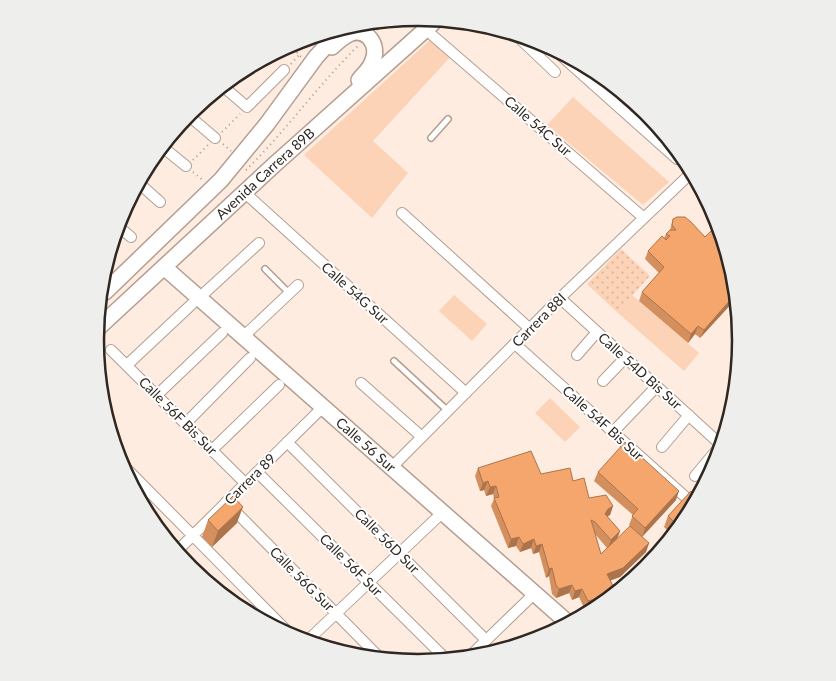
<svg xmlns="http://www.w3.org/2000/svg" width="836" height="681" viewBox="0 0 836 681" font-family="Lato,sans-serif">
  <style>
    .grass { fill: url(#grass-dots) }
    .green { fill: #fcd3b6 }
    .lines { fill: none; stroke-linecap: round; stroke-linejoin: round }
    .lane-casing { stroke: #b39e90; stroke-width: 8 }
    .street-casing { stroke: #b39e90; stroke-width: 12 }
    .secondary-casing { stroke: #b39e90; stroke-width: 18 }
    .path { stroke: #aa9c93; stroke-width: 2; stroke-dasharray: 1 4; stroke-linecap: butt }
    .lane { stroke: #fff; stroke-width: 5 }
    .street { stroke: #fff; stroke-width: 10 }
    .secondary { stroke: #fff; stroke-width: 15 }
    .wall { fill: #d38f5e; fill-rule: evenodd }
    .shaded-wall { fill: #ac744c }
    .building { fill: #f5a66d; stroke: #ac744c }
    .labels { text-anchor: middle; stroke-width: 4; stroke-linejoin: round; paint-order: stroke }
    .street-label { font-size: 14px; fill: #2f2721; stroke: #fff }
    .rim { fill: none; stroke: #2f2721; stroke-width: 2.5 }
  </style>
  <defs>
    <pattern id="grass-dots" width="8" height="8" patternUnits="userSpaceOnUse" patternTransform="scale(1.25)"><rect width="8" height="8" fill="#fcd3b6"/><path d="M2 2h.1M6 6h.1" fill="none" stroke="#d8b59c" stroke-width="1.8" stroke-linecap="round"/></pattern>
  </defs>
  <rect width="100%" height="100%" fill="#feece0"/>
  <path class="grass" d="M621,249l29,27 -33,36 -30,-28z"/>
  <path class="green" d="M430,40l22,15 -79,86 35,32 -36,45 -68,-63z
    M573,97l96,85 -26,23 -96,-80z
    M454,295l33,29 -15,17 -33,-30z
    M632,295l67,58 -15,18 -67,-59z
    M550,398l30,29 -15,15 -30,-29z"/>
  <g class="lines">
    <g class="lane-casing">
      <path id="lane" d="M431,138l17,-19
        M265,269l24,24
        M394,361l54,50"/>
    </g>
    <g class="street-casing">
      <path id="street" d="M432,35l212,183
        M518,37l37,35
        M557,52l120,107
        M225,88l22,19 37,-37
        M188,115l27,23
        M165,149l21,17
        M141,185l19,17
        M244,192l222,201
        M402,213l128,116
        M118,226l13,11
        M199,298l60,-55
        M560,298l160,146
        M244,336l54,-51
        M515,344l176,158
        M111,350l134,133
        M577,355l20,-23
        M127,365l65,-61
        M603,381l23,-24
        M361,383l61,54
        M157,395l65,-62
        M185,424l65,-66
        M613,432l44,-46
        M287,442l199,198
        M662,447l27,-32
        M212,450l67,-65
        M119,461l176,178
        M392,467l168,-169 129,-123
        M257,472l188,186
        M695,476l25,-30
        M226,502l152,154
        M177,551l146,-144
        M553,631l2,-2
        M307,641l136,-129
        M473,653l62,-60"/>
    </g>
    <g class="secondary-casing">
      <g id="secondary">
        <path d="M332,47c5,-5 12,-11 19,-14 17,-5 28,13 22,27 -2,8 -9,14 -14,20"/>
        <path id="s1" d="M164,267l403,355"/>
        <path d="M105,292l116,-112 46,-56 49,-67 21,-23"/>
        <path id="s2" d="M97,329l177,-164 161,-144"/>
      </g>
    </g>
    <path class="path" d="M377,30l8,-6
      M290,45l12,13
      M291,64l8,-9
      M222,132l18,-18
      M223,144l8,7
      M193,160l16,-16
      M246,170c40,-39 72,-85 112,-124
      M193,172l11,9"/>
    <use href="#lane" class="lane"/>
    <use href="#street" class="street"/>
    <use href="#secondary" class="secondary"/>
  </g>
  <path class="wall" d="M712,211l5,6 16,85 -33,36 -5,-4 -7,9 -49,-42 3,-9 17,-19 -14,-14 3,-8 16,-13 2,-4 4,-4 3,-11 32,18 6,-6v-17z
    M478,468l63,6 32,7 16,17 24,8 -3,9 -3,1 13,15 -3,8 32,4 -3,9 -26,25 -10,3 5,10 -29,19 -1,1 -6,-13 -7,3 -3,-7 -13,5 -4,-4 -3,-18 -3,2 -7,-26 -6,2 -2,-6 -11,4 -4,-6 -8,2 -17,-42 3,-7 -1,-5 -7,2 -2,-6 -4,1 -5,-15zM595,534l12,14 -6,6z
    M598,472l78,28 -34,37 -13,-12 4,-10 -39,-34z
    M696,495l-26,38 -6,-6 4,-11z
    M208,520l29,3 -25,24 -10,-10z
    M646,569l-21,14h-1l4,-9z"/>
  <path class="shaded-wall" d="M732,298l1,4 -33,36 4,-8z
    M698,326l-3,8 -7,9 3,-9z
    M488,481l-4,9 -4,1 3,-8z
    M496,486l-3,8 -7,2 4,-9z
    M679,491l-3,9 -34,37 3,-9z
    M613,506l-3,9 -5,3v-4l3,-5z
    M243,507l-6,16 -25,24 6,-16z
    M620,531l-3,8 -9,9 3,-8z
    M519,537l-3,9 -8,2 3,-9z
    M534,539l-3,9 -11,4 3,-8z
    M649,543l-3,9 -26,25 -16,6 3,-9z
    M542,544l-3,8 -6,2 3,-8z
    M552,568l-3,8 -3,2 3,-9z
    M572,585l-3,8 -13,5 3,-9z
    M582,589l-3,8 -7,3 3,-9z
    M606,596l-20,13 -1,1 3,-9z"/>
  <path class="building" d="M714,213l3,4 15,81 -28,32 -6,-4 -7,8 -49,-42 22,-25 -16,-16 14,-15 4,4 4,-4 -4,-2 4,-4h6l-4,-5 1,-6 4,-2h8l6,5 14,15 9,-9z
    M625,442l54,49 -34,37 -13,-12 6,-7 -40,-37z
    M531,451l10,23 29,-6 3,13 11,-3 5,20 17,-3 7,11 -5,3 -3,5 15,17 -9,9 -16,-18 -4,-2 10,34 29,-28 19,17 -26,25 -16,6 8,16 -9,6 -18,5 -6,-12 -7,2 -3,-6 -13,4 -3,-4 -4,-17 -3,1 -7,-25 -6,2 -2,-7 -11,5 -4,-7 -8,2 -17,-41 5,-1 -3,-11 -6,1 -2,-6 -5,2 -5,-15z
    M691,491l5,4 -20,29 -8,-8z
    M233,496l10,11 -25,24 -10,-11z
    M643,560l5,6 -7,7 -9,6 -4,-5z"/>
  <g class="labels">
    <g class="street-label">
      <text transform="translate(538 126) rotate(41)" y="5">Calle 54C Sur</text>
      <text dy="5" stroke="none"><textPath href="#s2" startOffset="229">Avenida Carrera 89B</textPath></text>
      <text transform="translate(355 293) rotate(42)" y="5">Calle 54G Sur</text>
      <text transform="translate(539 320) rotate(-45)" y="5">Carrera 88I</text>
      <text transform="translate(640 371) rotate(42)" y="5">Calle 54D Bis Sur</text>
      <text transform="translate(178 416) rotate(45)" y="5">Calle 56F Bis Sur</text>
      <text transform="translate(603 423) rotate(42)" y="5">Calle 54F Bis Sur</text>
      <text dy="5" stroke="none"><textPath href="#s1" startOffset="269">Calle 56 Sur</textPath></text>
      <text transform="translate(250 479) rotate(-45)" y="5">Carrera 89</text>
      <text transform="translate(387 541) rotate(45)" y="5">Calle 56D Sur</text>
      <text transform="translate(351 565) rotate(45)" y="5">Calle 56F Sur</text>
      <text transform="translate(302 579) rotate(45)" y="5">Calle 56G Sur</text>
    </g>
  </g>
  <path d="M0 0H836V681H0ZM104 340a314 314 0 1 1 628 0a314 314 0 1 1-628 0Z" fill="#eeeeed" fill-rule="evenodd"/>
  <path class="rim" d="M104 340a314 314 0 1 1 628 0a314 314 0 1 1-628 0Z"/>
</svg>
